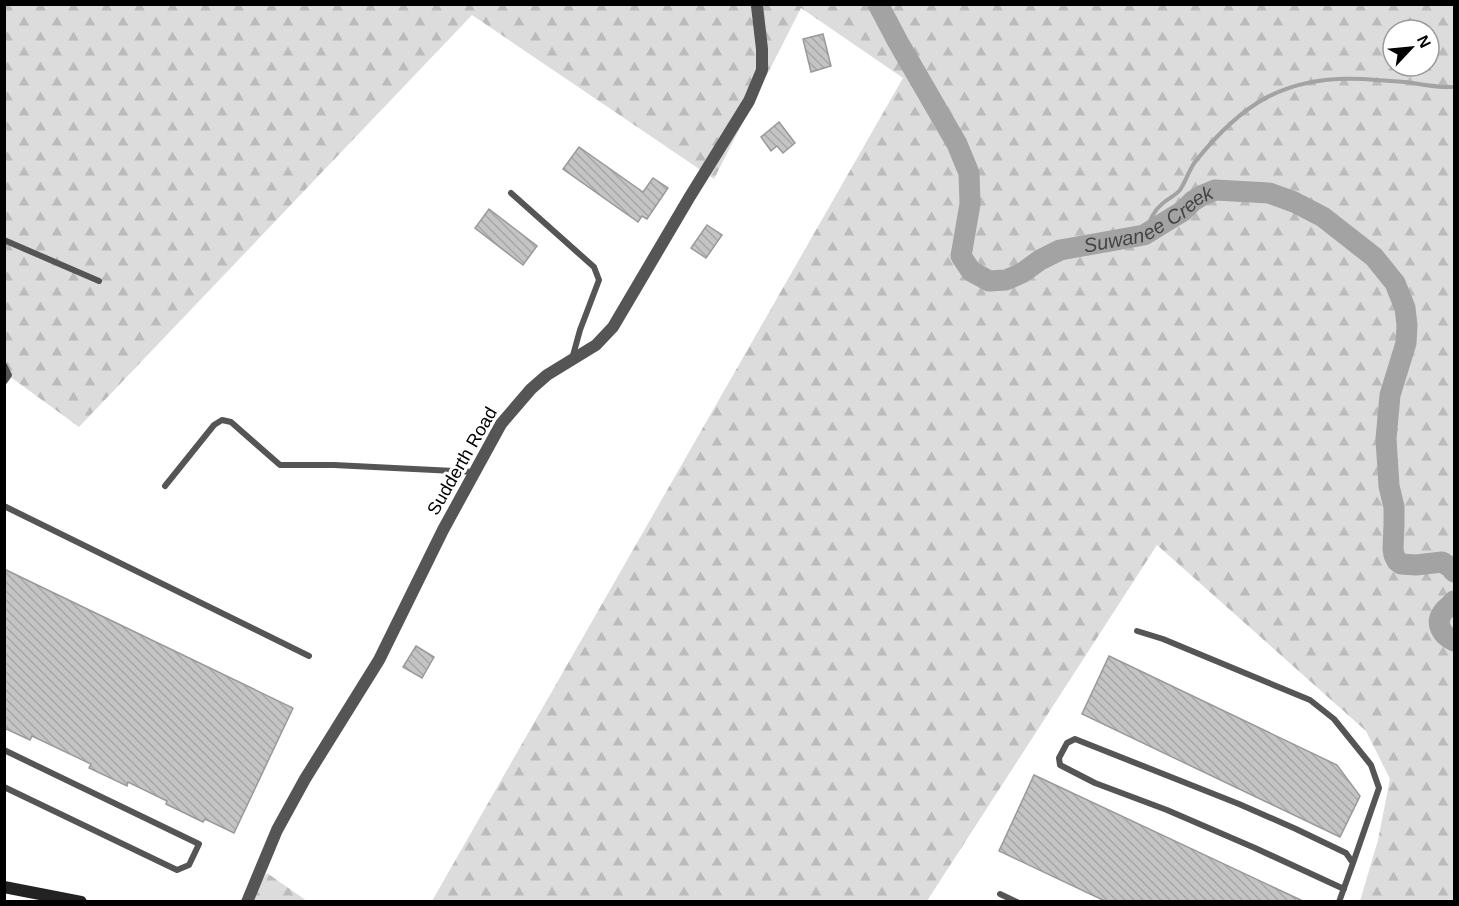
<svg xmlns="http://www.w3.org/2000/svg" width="1459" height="906" viewBox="0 0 1459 906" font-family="Arial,sans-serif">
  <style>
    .forest { fill: url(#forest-firs); fill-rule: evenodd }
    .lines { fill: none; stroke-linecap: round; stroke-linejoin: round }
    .stream { stroke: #a3a3a3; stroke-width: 4 }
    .river { stroke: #a3a3a3; stroke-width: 21 }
    .building { fill: url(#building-back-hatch); stroke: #999; stroke-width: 1.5 }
    .service { stroke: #555; stroke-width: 6 }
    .minor { stroke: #555; stroke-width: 12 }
    .secondary { stroke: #222; stroke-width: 12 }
    .labels { text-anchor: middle; stroke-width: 6; stroke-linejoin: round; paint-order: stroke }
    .street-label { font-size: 18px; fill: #000; stroke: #fff }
    .water-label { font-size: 20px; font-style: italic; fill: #444; stroke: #fff }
  </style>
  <defs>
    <pattern id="forest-firs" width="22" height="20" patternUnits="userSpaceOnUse" patternTransform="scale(1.5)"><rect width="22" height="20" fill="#dcdcdc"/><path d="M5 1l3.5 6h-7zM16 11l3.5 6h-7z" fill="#bbb"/></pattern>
    <pattern id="building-back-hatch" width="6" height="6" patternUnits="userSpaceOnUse" patternTransform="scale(1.5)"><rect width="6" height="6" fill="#c4c4c4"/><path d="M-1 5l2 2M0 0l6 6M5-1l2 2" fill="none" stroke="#a7a7a7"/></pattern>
  </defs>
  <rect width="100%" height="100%" fill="#fff"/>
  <path class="forest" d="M5,5h1449v896h-94l18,-61 12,-61 -24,-48 -209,-186 -230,356h-495l471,-823 -102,-70 -87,171 -242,-164 -393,412 -74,-54zM1393,30h36v36h-36z
    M267,873l40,28 -60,1z"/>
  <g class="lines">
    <path class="stream" d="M1144,235c5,-11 8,-23 18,-31 5,-5 13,-8 18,-14 6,-9 9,-20 15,-28 47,-59 91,-87 168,-83 14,1 28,2 42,3 16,2 33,6 49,5"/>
    <g class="river">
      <path id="s1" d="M878,4l20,38 59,102 12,29 1,31 -9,52 10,15 18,10 17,-1 16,-7 18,-13 20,-10 84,-15 39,-24 10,-10 8,-5 14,-6 54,3 25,9 29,15 51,40 21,26 10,25 2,17 -1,18 -16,52 -4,44 3,47 5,21v18l-1,24 1,6 3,6 4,3 15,1 26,-3 8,5 4,5"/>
      <path d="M1454,601c-3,4 -8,7 -11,11 -9,12 0,24 11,29"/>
    </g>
  </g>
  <path class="building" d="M823,34l8,32 -20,6 -8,-33z
    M779,122l16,21 -12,10 -6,-7 -6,5 -10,-14z
    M579,147l64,45 10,-14 15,10 -21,31 -5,-3 -4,6 -75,-53z
    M489,209l48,37 -14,19 -48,-37z
    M707,225l15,10 -16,23 -15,-10z
    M4,569l289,139 -59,125 -29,-14 -2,3 -37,-18 1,-3 -39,-19 -1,4 -38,-18 2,-4 -59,-28 -2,4 -26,-12z
    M416,646l18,11 -12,21 -19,-11z
    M1109,656l228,109 23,31 -20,41 -258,-123z
    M1034,775l271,127h-198l-108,-51z"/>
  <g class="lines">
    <path class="service" d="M511,193l83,74 5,13 -19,50 -8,29
      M4,240l95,41
      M4,365l5,10 -5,7
      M165,486l49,-61 8,-5 9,2 49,43h54l140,7
      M4,506l305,150
      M1137,631l26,8 147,61 24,19 37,46 8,23 -26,75
      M4,750l195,94 -10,21 -12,5 -173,-83
      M1000,894l17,8
      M1339,902l14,-39 -7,-10 -50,-24 -57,-25 -164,-65 -8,4 -8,15 1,7 35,18 72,27 88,38 89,41"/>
    <path class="minor" d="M247,902l30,-72 28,-51 74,-119 64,-130 58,-106 30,-35 16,-14 49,-30 17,-18 76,-129 60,-97 13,-31v-21l-5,-43"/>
    <path class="secondary" d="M4,887l77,15"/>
  </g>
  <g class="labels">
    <g class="street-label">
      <text transform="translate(462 461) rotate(-60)" y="6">Sudderth Road</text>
    </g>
    <g class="water-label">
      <text dy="7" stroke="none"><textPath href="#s1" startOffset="489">Suwanee Creek</textPath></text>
    </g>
  </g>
  <rect width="1459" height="906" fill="none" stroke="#000000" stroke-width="12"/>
  <g transform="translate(1411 48) rotate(64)"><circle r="28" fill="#ffffff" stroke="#999999" stroke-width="1.5"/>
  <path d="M0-4.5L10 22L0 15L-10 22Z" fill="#000000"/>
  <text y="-9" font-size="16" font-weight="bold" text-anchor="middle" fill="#000000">N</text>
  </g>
</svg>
